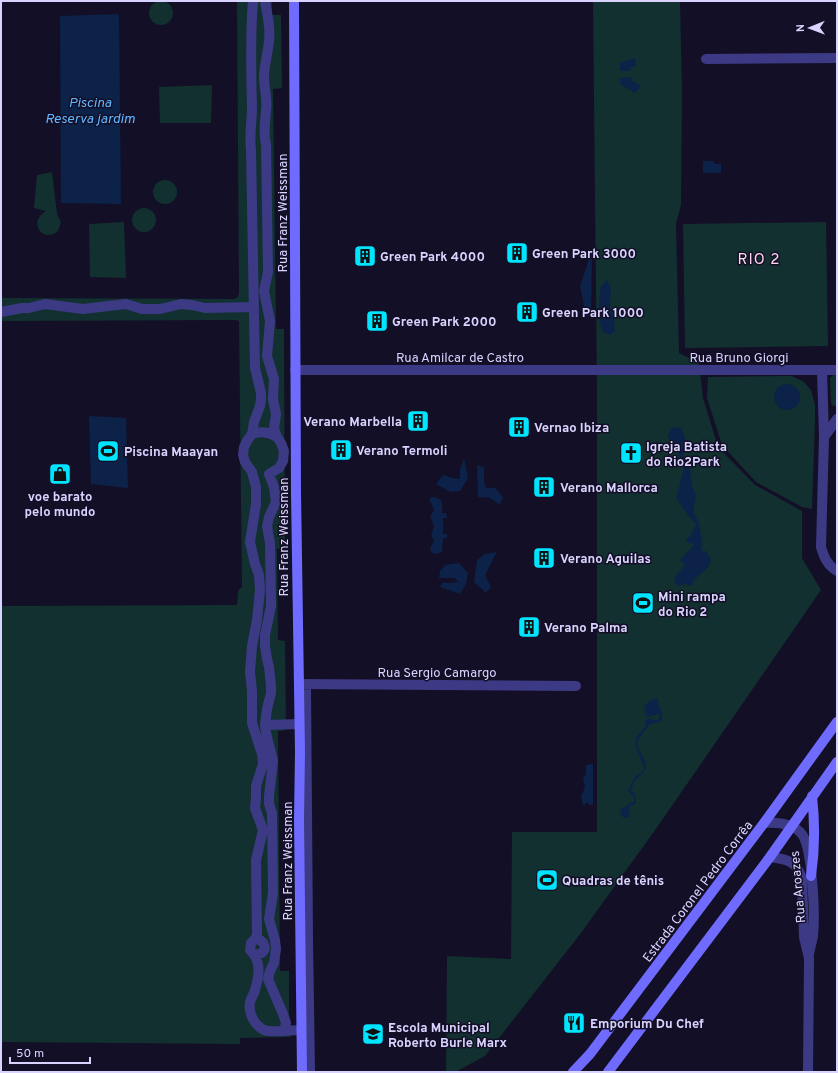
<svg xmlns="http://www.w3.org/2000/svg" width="838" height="1073" viewBox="0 0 838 1073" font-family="Overpass,sans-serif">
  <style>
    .green { fill: #12302f }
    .water { fill: #0c2248 }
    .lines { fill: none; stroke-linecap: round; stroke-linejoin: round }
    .street { stroke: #3d3a85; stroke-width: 10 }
    .secondary { stroke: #6f6bff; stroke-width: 10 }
    .labels { text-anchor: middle; stroke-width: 3; stroke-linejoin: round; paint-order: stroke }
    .street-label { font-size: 13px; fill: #d9d4ff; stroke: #130f26 }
    .poi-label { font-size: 13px; font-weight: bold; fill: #d9d4ff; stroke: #130f26; text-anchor: start }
    .water-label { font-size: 14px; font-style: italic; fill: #62b6ff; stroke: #130f26 }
    .quarter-label { font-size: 15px; letter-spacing: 1px; fill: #ffd6f0; stroke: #130f26 }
  </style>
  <rect width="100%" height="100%" fill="#130f26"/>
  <path class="green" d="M237,1h35v14h9l1,73 -9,1 3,240h8l1,220h-8l1,91 7,1 1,89 -8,1 2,240h9v50l2,16 -51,1v6l-239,-2v-436l236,-1 1,-14 4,-4 -3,-266 -4,-1 -234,1v-23l234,1 3,-3 1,-3z
    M593,1h87l2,92 -1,112 -5,18 3,130 20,10 4,35 15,49 37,38 47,26v47l19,32 -163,236 -77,107 -96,123 -26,14 -4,2h-9l1,-116 64,3 1,-127h85v-440z
    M149 13a12 12 0 1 1 24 0a12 12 0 1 1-24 0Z
    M212,85l-1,38h-51l-1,-36z
    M52,172l5,42 4,8 -3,9c-15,13 -31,-9 -12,-20l-12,-3 3,-33z
    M153 192a12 12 0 1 1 24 0a12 12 0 1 1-24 0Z
    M132 220a12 12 0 1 1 24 0a12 12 0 1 1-24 0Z
    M124,222l2,56 -36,-1 -1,-53z
    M826,222l2,124 -143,2 -2,-124z
    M834,374h3v33l-5,-2 -1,-3 -1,-24z
    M792,376l12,6 7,8 4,15v16l-3,88 -10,-2 -46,-25 -34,-37 -15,-47 1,-21z"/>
  <path class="water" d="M119,14l2,190 -60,-1 -1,-187z
    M635,58l1,8 -6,2 1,3h-11v-8z
    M632,77v4l9,5 -6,7 -15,-9v-6z
    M703,161h10l2,3h6v9h-18z
    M591,253l1,3 -1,60h-5l-6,-30z
    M607,280l4,8 -1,18 4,12 1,13 -5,4 -7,-3c-7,-16 -4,-30 -2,-46z
    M774 397a13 13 0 1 1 26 0a13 13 0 1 1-26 0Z
    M89,416l37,2 2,70 -37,-4z
    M674,427l7,1c7,14 4,14 2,29l6,1 3,28 4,9 -2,12v6l5,10 3,18 -1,10h5l5,9c-2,12 -17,15 -19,26l-7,-2 -6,2 -3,-2 -2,-6 11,-13 -5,-5 14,-15 -3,-3 -2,2 -3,-4 6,-7 4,-9 -9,-10 -11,-16 10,-37 -5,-1 -1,-4 -3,-1 4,-4 2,-7c-3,0 -7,0 -10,-2 -8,-3 -5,-12 1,-15z
    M464,458l4,20 -8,13 -10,1 -14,-8 7,-9 10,3 7,1v-10z
    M477,465l7,2v15l2,6h9l8,9 -3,8 -10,-7 -12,-1z
    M433,497l4,1 5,3v12h4l1,5h-4v16h4v4h-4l-1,14 -6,2 -4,-1 -2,-4 4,-9 -3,-4 3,-10 -4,-9 4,-7 -4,-9v-3z
    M497,552l-12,23 6,12 -5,6 -12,-11 3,-22 8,-6z
    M459,563l9,10 -2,11 -6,10 -20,-7 3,-5 5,1 10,-1 -3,-4h-16l1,-7 5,-6z
    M656,698l2,1 1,9 3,3v10l-13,4 -11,15v7l7,14 1,8 -12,13 -3,9 4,3 1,9 -2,2h-4l-1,4 1,5 -1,3 -5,1 -4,-4 1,-5 5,-2 3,-4 5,-1c2,-6 -4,-8 -6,-12l7,-13 9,-7c-1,-10 -11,-22 -8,-32 2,-4 7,-8 10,-13l-1,-5 6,-1 5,2 3,-2v-5l-12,3c-6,-10 0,-16 9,-19z
    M593,764v41h-4v-2h-4v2h-2l-2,-9 4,-9 -2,-9 3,-4v-9z"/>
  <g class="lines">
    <path class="street" d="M253,1c-3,35 -2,71 -1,106 0,16 -3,27 -1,43l4,218 6,25v6l-1,7 -6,16 -2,12 -5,7 -3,6 -1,8 2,7 7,10 4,15v17l-6,38 5,22 4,11 1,15 -3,30 -5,26 -2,26 2,19v32l10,31 1,10 -7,22v12l-1,10 8,22 -7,30 1,75 -2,4 -4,4 -1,7c12,11 9,26 5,40 -1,4 -4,8 -5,12 -2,11 4,23 14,28 8,3 28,0 37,0
      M265,1c2,13 6,27 4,40 -1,12 -5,24 -5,36 0,12 4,23 2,34 -1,13 -3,21 0,34l2,127 -4,19 6,30 -3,35 7,23 -1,20 3,15 -2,14 3,9 4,6 3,8 -1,10 -4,7 -10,6 5,13 2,15 -7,15 -2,9 3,17 1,63 -6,29v11l2,13 2,8 2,19v7l-4,16 -2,16 1,8 7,28 -4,35v8l3,9 1,80 -4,26 6,21 1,9 -2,14 -4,8 -2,8 15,35 3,9 -2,8
      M706,59l131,-1
      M1,312l21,-4h7l16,-4 38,5 43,-5 16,5h18l21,-5 11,1 13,3 48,-1
      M295,370h542
      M822,370l2,67 -3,110c3,10 6,18 16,24
      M252,434c10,-3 16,-2 25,3
      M824,437l13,-18
      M300,684l276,2
      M306,685l2,253 2,134
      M265,725l35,-1
      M764,823c13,-1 28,0 37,10 12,13 14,85 12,103 -1,6 -3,12 -4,18
      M770,857c16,2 27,4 32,22l2,58 5,21 -1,114
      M255,955l7,-2 3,-4c-1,-7 -3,-9 -10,-10"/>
    <path class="secondary" d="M294,1l2,493 4,258 -1,68 3,252
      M811,876c4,-27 4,-53 1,-80
      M573,1072l17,-18 174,-231 73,-101
      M608,1072l162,-215 67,-95"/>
  </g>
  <defs>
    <g id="building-square" transform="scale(1.15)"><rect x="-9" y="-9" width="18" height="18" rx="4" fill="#00e5ff" stroke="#130f26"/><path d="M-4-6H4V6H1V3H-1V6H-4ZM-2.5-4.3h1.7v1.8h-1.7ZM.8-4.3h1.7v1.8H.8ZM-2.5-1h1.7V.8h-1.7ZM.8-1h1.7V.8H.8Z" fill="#111"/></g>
    <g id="stadium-square" transform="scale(1.15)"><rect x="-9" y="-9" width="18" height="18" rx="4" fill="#00e5ff" stroke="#130f26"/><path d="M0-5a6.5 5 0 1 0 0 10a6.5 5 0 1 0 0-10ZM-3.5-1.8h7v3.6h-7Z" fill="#111"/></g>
    <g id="church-square" transform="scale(1.15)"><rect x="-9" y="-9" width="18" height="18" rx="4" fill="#00e5ff" stroke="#130f26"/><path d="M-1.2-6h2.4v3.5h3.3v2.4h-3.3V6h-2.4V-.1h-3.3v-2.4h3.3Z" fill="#111"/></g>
    <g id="shop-square" transform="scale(1.15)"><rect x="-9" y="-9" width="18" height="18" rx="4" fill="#00e5ff" stroke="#130f26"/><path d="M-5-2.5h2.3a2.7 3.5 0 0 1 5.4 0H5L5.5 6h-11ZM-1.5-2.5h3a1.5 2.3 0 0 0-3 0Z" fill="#111"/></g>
    <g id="restaurant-square" transform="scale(1.15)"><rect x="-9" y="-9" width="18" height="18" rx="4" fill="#00e5ff" stroke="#130f26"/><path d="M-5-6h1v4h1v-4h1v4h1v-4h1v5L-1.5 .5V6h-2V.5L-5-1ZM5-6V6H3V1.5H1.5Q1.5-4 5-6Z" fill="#111"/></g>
    <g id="school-square" transform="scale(1.15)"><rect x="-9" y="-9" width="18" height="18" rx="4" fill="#00e5ff" stroke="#130f26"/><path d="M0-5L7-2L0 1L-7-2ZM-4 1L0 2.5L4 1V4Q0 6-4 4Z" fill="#111"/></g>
  </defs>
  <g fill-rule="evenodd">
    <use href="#building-square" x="517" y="253"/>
    <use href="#building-square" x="365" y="256"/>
    <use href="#building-square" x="527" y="312"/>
    <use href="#building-square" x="377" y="321"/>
    <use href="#building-square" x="418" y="421"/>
    <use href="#building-square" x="519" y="427"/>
    <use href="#building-square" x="341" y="450"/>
    <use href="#stadium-square" x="108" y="451"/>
    <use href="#church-square" x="631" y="453"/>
    <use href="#shop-square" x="60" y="474"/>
    <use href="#building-square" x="544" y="487"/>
    <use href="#building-square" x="544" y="558"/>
    <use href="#stadium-square" x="643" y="603"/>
    <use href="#building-square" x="529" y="627"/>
    <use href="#stadium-square" x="547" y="880"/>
    <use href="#restaurant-square" x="574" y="1023"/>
    <use href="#school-square" x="373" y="1034"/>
  </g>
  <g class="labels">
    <g class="street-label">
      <text transform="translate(282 213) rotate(-90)" y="5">Rua Franz Weissman</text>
      <text x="460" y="362">Rua Amilcar de Castro</text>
      <text x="739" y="362">Rua Bruno Giorgi</text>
      <text transform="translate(283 537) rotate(-90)" y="5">Rua Franz Weissman</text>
      <text x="437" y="677">Rua Sergio Camargo</text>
      <text transform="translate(287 861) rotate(-90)" y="5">Rua Franz Weissman</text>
      <text transform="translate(797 887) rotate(-95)" y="5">Rua Aroazes</text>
      <text transform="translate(697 891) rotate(-53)" y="5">Estrada Coronel Pedro Corrêa</text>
    </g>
    <g class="poi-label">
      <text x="532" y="258">Green Park 3000</text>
      <text x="380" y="261">Green Park 4000</text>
      <text x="542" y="317">Green Park 1000</text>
      <text x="392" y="326">Green Park 2000</text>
      <text x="402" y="426" text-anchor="end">Verano Marbella</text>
      <text x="534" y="432">Vernao Ibiza</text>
      <text x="646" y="451">Igreja Batista<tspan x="646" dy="15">do Rio2Park</tspan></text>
      <text x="356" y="455">Verano Termoli</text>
      <text x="124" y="456">Piscina Maayan</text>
      <text x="560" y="492">Verano Mallorca</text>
      <text x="60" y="501" text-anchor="middle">voe barato<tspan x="60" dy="15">pelo mundo</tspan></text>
      <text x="560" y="563">Verano Aguilas</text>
      <text x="658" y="601">Mini rampa<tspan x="658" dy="15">do Rio 2</tspan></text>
      <text x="544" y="632">Verano Palma</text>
      <text x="562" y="885">Quadras de tênis</text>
      <text x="590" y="1028">Emporium Du Chef</text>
      <text x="388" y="1032">Escola Municipal<tspan x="388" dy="15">Roberto Burle Marx</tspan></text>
    </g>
    <g class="water-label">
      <text x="90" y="107">Piscina<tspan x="90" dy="16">Reserva jardim</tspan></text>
    </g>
    <g class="quarter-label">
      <text x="759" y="264">RIO 2</text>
    </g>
  </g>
  <rect width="838" height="1073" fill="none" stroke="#d9d4ff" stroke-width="4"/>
  <g transform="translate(810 28) rotate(269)" stroke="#130f26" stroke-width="3" paint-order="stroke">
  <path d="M0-3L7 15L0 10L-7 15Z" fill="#d9d4ff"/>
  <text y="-6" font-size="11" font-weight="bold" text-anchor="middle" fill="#d9d4ff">N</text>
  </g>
  <path d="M10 1057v6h80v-6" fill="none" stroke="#d9d4ff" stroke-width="2"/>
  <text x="16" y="1057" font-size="12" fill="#d9d4ff" stroke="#130f26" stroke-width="3" paint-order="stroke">50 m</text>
</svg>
